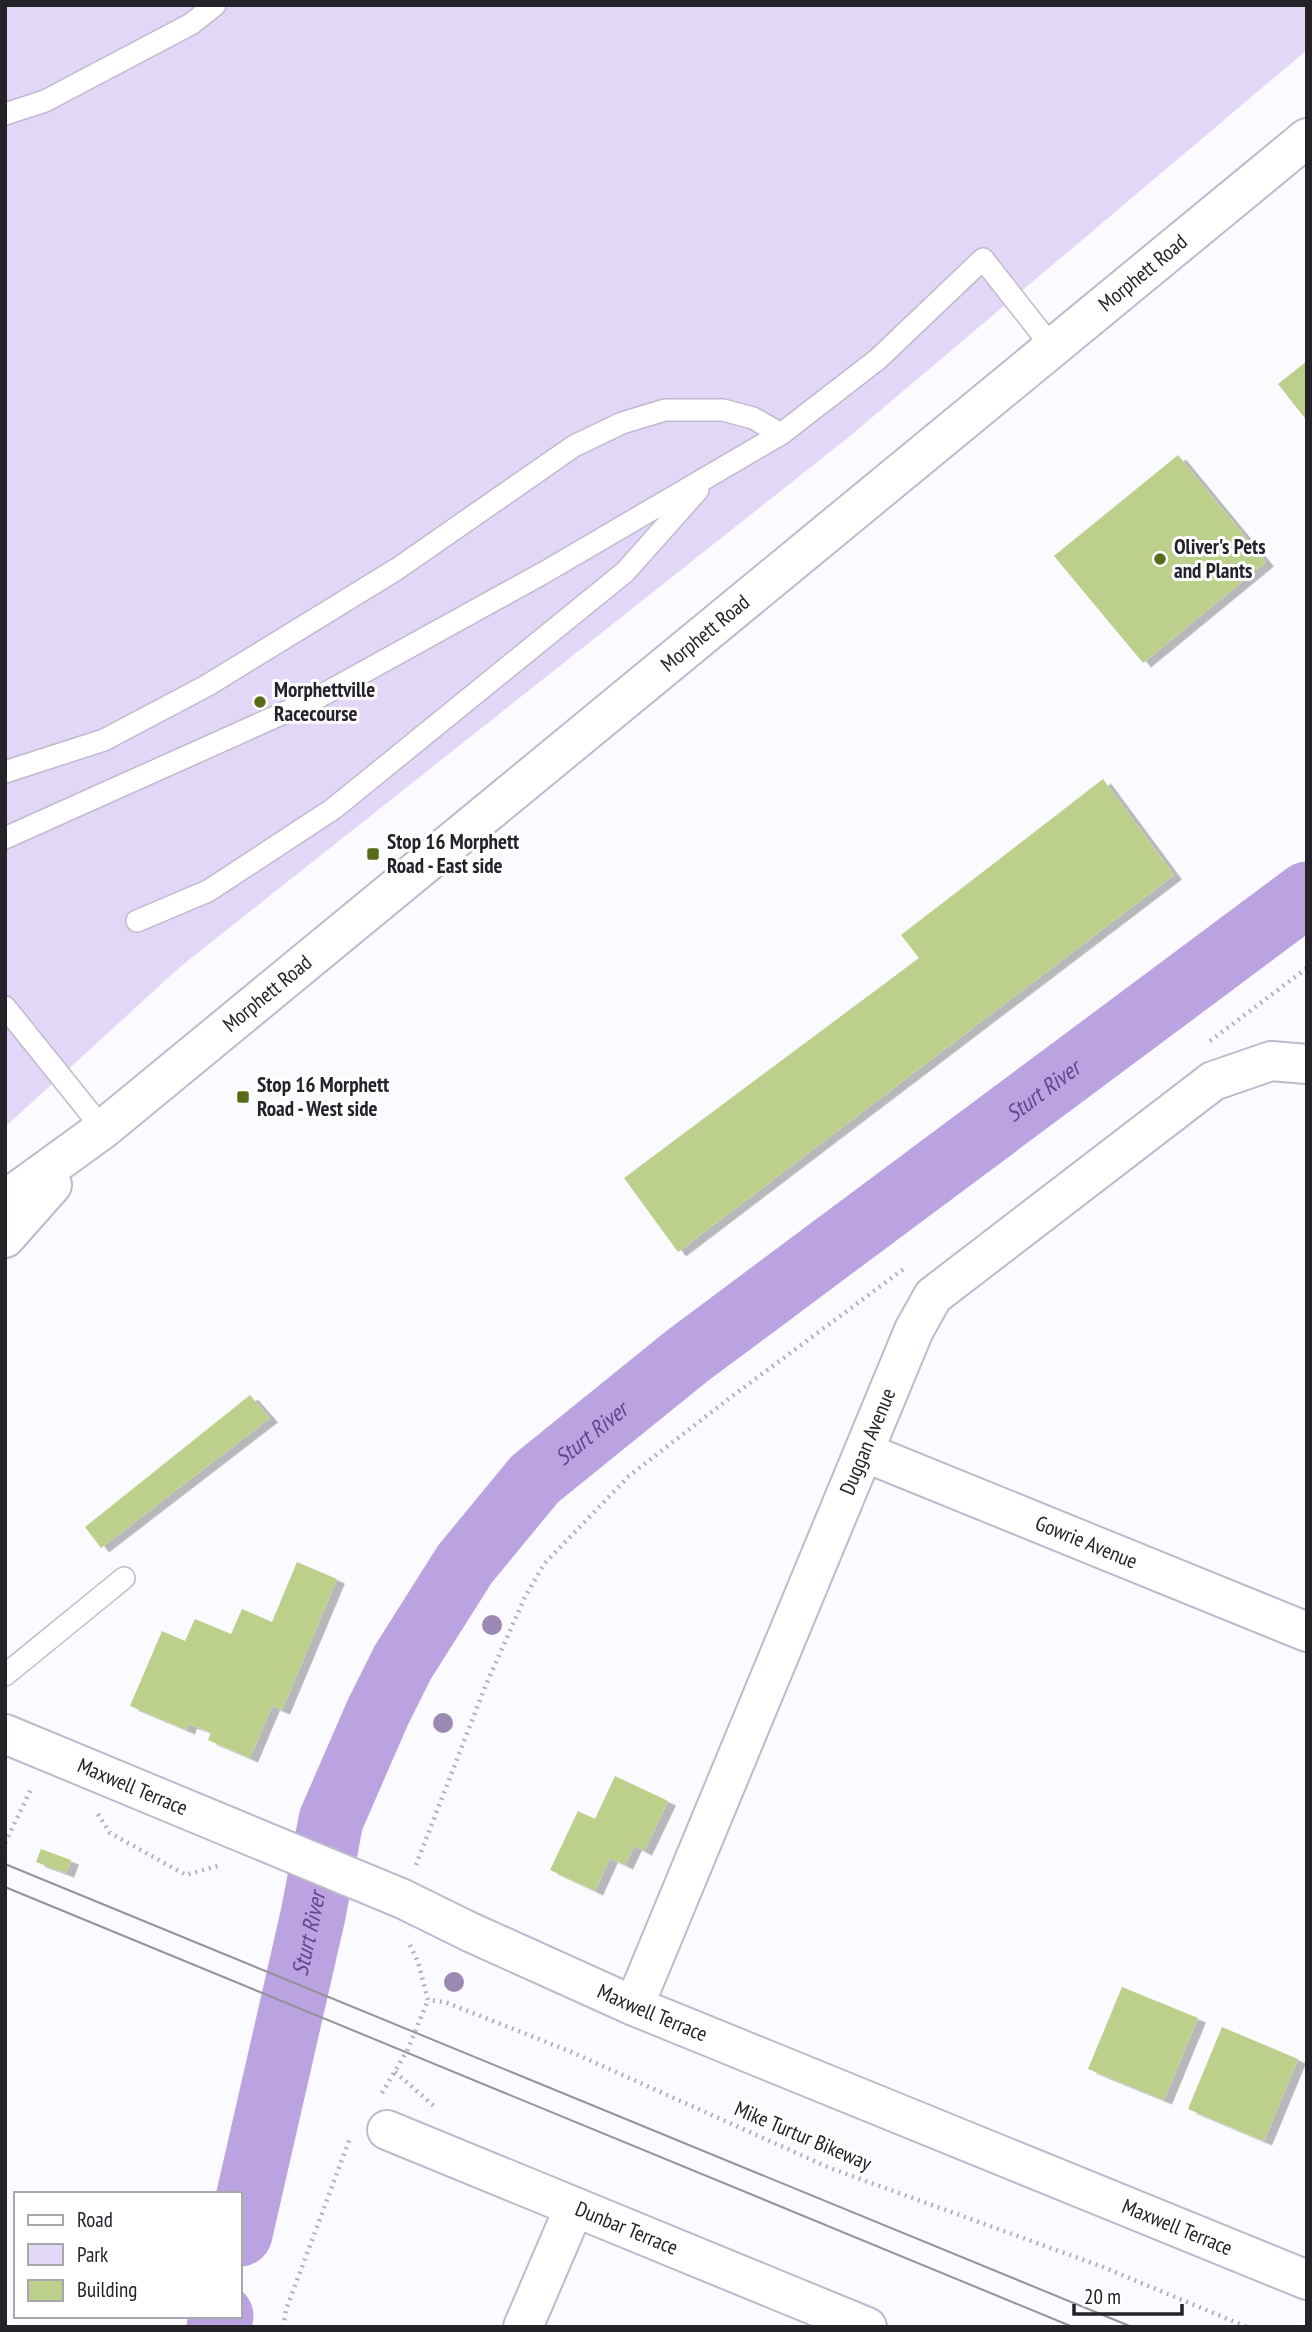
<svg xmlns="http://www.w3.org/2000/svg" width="1312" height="2332" viewBox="0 0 1312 2332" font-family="'PT Sans Narrow',sans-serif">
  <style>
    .green { fill: #e3d7f8 }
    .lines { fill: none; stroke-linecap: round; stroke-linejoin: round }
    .river { stroke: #bba2e1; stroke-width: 65 }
    .building { fill: #bcd08c; filter: url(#shadow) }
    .service-casing { stroke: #c0b9cd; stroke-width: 24 }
    .minor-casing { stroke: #c0b9cd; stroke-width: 42 }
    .secondary-casing { stroke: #c0b9cd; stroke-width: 42 }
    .path { stroke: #b4b2b7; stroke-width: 4.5; stroke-dasharray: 2 5; stroke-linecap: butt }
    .service { stroke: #fff; stroke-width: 21 }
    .minor { stroke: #fff; stroke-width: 38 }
    .secondary { stroke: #fff; stroke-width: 38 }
    .tram { stroke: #959399; stroke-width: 2 }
    .tree { fill: #9c89b3 }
    .poi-dot { fill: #586b18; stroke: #fff; stroke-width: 2.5 }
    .labels { text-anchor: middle; stroke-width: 6; stroke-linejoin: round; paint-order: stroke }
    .street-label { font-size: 21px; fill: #25222a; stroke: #fff }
    .poi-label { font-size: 21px; font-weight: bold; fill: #25222a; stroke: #fff; text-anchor: start }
    .water-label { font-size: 23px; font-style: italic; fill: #65438e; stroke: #fff }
  </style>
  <defs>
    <filter id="shadow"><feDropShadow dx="8" dy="4.5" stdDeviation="0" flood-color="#0004"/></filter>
  </defs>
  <rect width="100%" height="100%" fill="#fbfafe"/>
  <path class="green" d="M5,5h1302v45l-457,386 -670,531 -175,160z"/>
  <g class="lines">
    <g class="river">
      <path id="s1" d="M240,2234l73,-319 18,-95 47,-108 25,-50 62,-98 70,-85 152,-123 620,-462"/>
      <path d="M219,2327l2,-11"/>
    </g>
  </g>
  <path class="building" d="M1307,361v60l-29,-37z
    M1178,455l88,107 -123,101 -89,-107z
    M1103,779l71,96 -496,377 -54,-74 295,-220 -18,-23z
    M250,1395l20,23 -169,130 -16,-21z
    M297,1562l40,17 -55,131 -10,-4 -22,52 -42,-18 3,-7 -11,-5 -11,-4 -2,6 -57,-24 32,-75 23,10 10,-22 36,15 11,-25 30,13z
    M615,1776l53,25 -24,50 -10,-5 -9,19 -15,-7 -15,33 -45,-21 28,-59 17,8z
    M41,1849l30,11 -5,13 -30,-11z
    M1122,1987l76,31 -34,82 -76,-31z
    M1222,2027l76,32 -34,82 -76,-32z"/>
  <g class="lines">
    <g class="service-casing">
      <path id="service" d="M5,114l40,-13 146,-77 24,-19
        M5,772l99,-32 104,-55 189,-116 177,-123 48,-23 43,-13h58l30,8 28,16
        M5,838l310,-139 230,-127 236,-138 97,-75 105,-100 69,88
        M137,921l71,-30 125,-82 292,-237 73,-82
        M5,1007l98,122
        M5,1675l119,-97"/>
    </g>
    <g class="minor-casing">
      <g id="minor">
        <path id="s2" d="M864,1452l443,180"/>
        <path id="s3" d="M5,1734l398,165 67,33 164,74 673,274"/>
        <path id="s4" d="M634,2006l280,-676 19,-34 280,-215 58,-20 36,3"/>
        <path id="s5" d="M387,2130l480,197"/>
        <path d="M523,2327l51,-119"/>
      </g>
    </g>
    <g class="secondary-casing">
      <g id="secondary">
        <path id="s6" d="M5,1200l98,-71 1204,-991"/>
        <path d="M5,1238l47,-53"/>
      </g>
    </g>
    <path class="path" d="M1210,1041l97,-73
      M98,1814l12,19 76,42 35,-10
      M5,1843l27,-56
      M416,1865l69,-178 40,-90 19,-33 85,-88 102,-79 174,-129
      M410,1945l8,17 10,38 17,2 124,49 261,117 273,99 144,60
      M395,2072l39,34
      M382,2093l25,-42 21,-51
      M283,2327l3,-17 64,-172"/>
    <use href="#service" class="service"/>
    <use href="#minor" class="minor"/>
    <use href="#secondary" class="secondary"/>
    <path class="tram" d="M5,1864l1127,463
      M5,1887l1068,440"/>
  </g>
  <g class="tree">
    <circle cx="492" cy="1625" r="10"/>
    <circle cx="443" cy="1723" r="10"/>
    <circle cx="454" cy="1982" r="10"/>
  </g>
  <g class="poi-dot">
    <circle cx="1160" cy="559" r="7"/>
    <circle cx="260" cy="702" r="7"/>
    <rect x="366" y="847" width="14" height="14" rx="3.5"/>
    <rect x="236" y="1090" width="14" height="14" rx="3.5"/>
  </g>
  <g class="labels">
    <g class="street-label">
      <text dy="7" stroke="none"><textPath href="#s6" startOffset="1468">Morphett Road</textPath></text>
      <text dy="7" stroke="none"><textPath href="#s6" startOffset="901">Morphett Road</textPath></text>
      <text dy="7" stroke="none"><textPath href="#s6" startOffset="334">Morphett Road</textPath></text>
      <text dy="7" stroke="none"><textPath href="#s4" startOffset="611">Duggan Avenue</textPath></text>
      <text dy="7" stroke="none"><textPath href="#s2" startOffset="240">Gowrie Avenue</textPath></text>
      <text dy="7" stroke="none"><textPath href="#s3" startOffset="138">Maxwell Terrace</textPath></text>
      <text dy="7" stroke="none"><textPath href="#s3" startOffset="705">Maxwell Terrace</textPath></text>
      <text transform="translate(803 2136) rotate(23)" y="7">Mike Turtur Bikeway</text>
      <text dy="7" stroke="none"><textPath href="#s3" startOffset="1272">Maxwell Terrace</textPath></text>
      <text dy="7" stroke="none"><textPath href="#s5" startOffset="259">Dunbar Terrace</textPath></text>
    </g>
    <g class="poi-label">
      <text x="1174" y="554">Oliver's Pets<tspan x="1174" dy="24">and Plants</tspan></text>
      <text x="274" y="697">Morphettville<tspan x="274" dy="24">Racecourse</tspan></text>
      <text x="387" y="849">Stop 16 Morphett<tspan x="387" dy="24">Road - East side</tspan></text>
      <text x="257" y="1092">Stop 16 Morphett<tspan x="257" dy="24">Road - West side</tspan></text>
    </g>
    <g class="water-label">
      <text dy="8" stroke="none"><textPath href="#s1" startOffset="1463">Sturt River</textPath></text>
      <text dy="8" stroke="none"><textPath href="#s1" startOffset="896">Sturt River</textPath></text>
      <text dy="8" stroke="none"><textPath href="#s1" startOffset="308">Sturt River</textPath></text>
    </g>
  </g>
  <rect width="1312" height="2332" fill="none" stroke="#25222a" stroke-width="14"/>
  <rect x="14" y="2192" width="228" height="126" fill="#ffffff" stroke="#a8a7aa" stroke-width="2"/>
  <rect x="28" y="2215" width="35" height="10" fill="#ffffff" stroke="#a8a7aa" stroke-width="2"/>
  <text x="77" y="2227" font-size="21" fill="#25222a">Road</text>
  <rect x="28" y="2244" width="35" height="21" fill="#e3d7f8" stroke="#a8a7aa" stroke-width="2"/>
  <text x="77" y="2262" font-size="21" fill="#25222a">Park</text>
  <rect x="28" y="2280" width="35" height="21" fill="#bcd08c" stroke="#a8a7aa" stroke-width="2"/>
  <text x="77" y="2297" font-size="21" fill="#25222a">Building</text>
  <path d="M1074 2304v10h108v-10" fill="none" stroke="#25222a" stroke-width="3.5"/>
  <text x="1084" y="2304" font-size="21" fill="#25222a" stroke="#ffffff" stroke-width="5" paint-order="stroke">20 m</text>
</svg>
